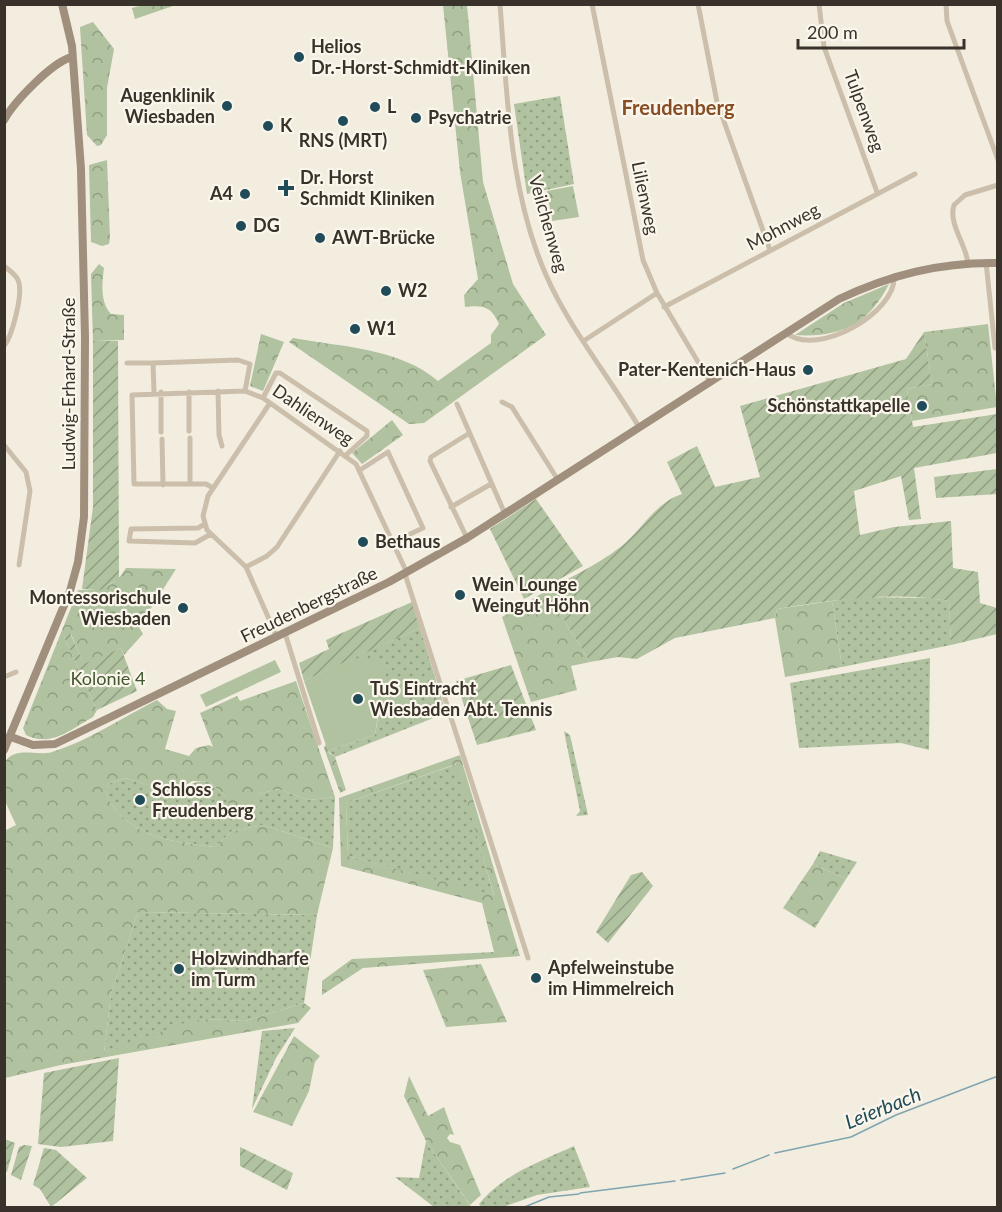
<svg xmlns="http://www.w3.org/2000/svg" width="1002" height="1212" viewBox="0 0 1002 1212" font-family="Lato,sans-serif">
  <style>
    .grass { fill: url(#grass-dots) }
    .forest { fill: url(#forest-crowns); fill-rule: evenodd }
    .garden { fill: url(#garden-furrows) }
    .pitch { fill: #b0c29f }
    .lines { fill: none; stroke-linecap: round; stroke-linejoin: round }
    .stream { stroke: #7fa5b0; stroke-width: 1.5 }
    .street { stroke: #cbbfab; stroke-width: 5 }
    .secondary { stroke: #9f8f7c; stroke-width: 8 }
    .poi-dot { fill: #204c5a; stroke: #faf6ec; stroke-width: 2 }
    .labels { text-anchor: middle; stroke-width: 4.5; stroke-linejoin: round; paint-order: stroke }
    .poi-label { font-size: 18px; font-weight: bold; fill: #39322a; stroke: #faf6ec; text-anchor: start }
    .street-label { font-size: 18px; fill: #39322a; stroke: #faf6ec }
    .park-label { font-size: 18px; fill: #41572e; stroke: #faf6ec }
    .neighbourhood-label { font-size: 20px; font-weight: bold; fill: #874d24; stroke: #faf6ec }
    .water-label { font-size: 20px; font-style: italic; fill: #204c5a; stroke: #faf6ec }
  </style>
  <defs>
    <pattern id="grass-dots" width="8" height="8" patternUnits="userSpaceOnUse" patternTransform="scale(1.5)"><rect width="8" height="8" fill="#b0c29f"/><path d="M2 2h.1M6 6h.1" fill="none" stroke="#909e82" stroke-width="1.8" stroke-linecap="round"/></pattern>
    <pattern id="forest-crowns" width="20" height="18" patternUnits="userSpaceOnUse" patternTransform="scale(1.5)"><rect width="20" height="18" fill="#b0c29f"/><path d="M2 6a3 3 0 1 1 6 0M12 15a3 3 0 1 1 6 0" fill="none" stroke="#909e82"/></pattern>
    <pattern id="garden-furrows" width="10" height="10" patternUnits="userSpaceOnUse" patternTransform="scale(1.5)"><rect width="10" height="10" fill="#b0c29f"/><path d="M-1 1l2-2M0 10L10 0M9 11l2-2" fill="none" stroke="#909e82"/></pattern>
  </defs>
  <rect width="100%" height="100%" fill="#f3ede0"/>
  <path class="grass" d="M560,96l14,88 -47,10 -13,-90z
    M859,597l70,1 20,3 2,44 -109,22 -10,-66z
    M420,628l26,85 -111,44 -7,-6 47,-16 9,-54 -1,-21h-34z
    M930,658l-1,92 -28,-7 -102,5 -9,-65z
    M564,731l6,4 18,80 -12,1 4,-5z
    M457,764l37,132 -146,-40 -2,-53z
    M125,778c14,4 44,14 57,10 15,-5 10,-7 28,-6l16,15 32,-3 20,-5 31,11 26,-3 -2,51 -70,-23 -31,6 -17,16c-44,-5 -92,-11 -110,-56l3,-7z
    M820,851l37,11 -11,17 -33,-15z
    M138,912l179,3 -13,88 -59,18 -40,-2 -101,34 7,-59z
    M295,1028l-19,30 -24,51 10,-78z
    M426,1141l45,66h-37l-39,-30 24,1z
    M574,1146l16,41 -53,8 -34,12h-22l-2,-3c23,-29 62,-43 95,-58z"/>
  <path class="forest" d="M143,5v-1l33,1 -41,14 -3,-11z
    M443,5h24l16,177 30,102 33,51 -122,88 -15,1 -120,-82 4,-4c48,9 107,10 145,43l53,-38v-8l8,-11c-8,-18 -16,-19 -34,-17l-1,-12 14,-16 -18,-107z
    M93,22l21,27 -7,39v47l-6,10 -4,1 -10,-11 -7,-108z
    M107,160l3,78 -1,6 -7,2 -11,-4 -2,-77z
    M573,186l6,31 -27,4 -5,-30z
    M99,264l5,4c-2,15 -4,35 7,46l13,1v25l-31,1 -2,-67z
    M889,284c-21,41 -49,54 -94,51l49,-32z
    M988,324l9,83 -85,14 -5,-32 25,-5 -8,-52z
    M261,334l23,8 -21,49 -13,-5z
    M392,420l11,15 -41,29 -10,-11z
    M126,568l50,1 -37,58 4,7 -19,21 -3,-7 -37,17 -13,-31 -7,3 33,73 -4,7c-21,12 -43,31 -67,18l-3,-7 55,-138c22,0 36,-2 48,-22z
    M546,591l44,71 -19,4 6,24 -46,12 -29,-85z
    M832,601l10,66 -57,10 -10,-59 2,-9z
    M296,681l39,116 -26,3 -31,-11 -20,5 -3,18 -7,9 -12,1 -10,-25 -16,-15 -18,-1 -10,7 -30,-2 -27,-8 -17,6 -3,7c18,45 66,51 110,56l17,-16 31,-6 70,23 -16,67 -179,-3 -27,82 -7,59 80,-30 21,-4 40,2 59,-18 7,5 -13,15 -237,42 -56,13 -1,-247 12,-6 -11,-24 -1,-38c12,-18 31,-6 48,-11 36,-11 71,-35 105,-52l10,9 9,2 -11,38 24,7 7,-8 13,-3 4,2 -13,-34 37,-17 3,5z
    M326,744l3,9 6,4 11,33 -6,3 -16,-45z
    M460,755l60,201 -157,12 -41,27v-14l30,-22 142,-7 -12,-49 -141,-37 -2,-68zM456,764l38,131 -146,-39 -2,-53z
    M813,864l33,15 -31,49 -32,-20z
    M481,964l26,58 -61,5 -23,-57z
    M294,1036l26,20 -5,6 -6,29 -17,35 -39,-14z
    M409,1076l19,40 16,-9 10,28 -4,-1 -3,4 3,4 10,3 21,50 -11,10 -44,-64 -22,-45z"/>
  <path class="garden" d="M924,332l8,52 -25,5 6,38 84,-13v39l-83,15 7,51 -12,1 -8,-44 -47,15 6,44 34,-8 57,-6 2,47 25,4 2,31 17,5v26l-46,11 -2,-44c-58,-10 -114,-1 -172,8l-2,9 -100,20 -38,21 -19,-2 -28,5 -44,-71c24,-14 51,-26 73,-43 23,-17 34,-44 63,-54l-15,-32 30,-16 18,41 45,-10 -20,-71 166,-47z
    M93,341h25l1,238 -19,11 -18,-1 11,-82z
    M997,469v25l-61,4 -2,-21z
    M536,499l47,67 -59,33 -34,-70z
    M412,602l8,26 -116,53 -5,-18 30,-14 -3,-9z
    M70,633l14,31 37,-16 16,43 -40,19 -33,-73z
    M511,665l25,65 -59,15 -21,-64z
    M642,872l11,14 -45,57 -12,-11 35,-57z
    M119,1058l-6,83 -52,6 -23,-3 6,-71z
    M5,1139l10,4 -8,29 -2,-1z
    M24,1145l8,1 -11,34 -10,-5 8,-28z
    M240,1147l53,26 -6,17 -47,-24z
    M44,1148l12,2 31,28 -36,29 -11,-18 -7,-4z"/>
  <path class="pitch" d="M275,660l6,12 -75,35 -6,-12z
    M349,660h35v20l23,1 -1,34 -28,-1 -3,21 -47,16 -24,-70z"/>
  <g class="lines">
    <path class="stream" d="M775,1153l76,-16 45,-22 102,-39
      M733,1169l36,-14
      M681,1180l44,-7
      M580,1193l95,-12
      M522,1208l27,-11 30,-3"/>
    <path class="street" d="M500,4c7,90 9,187 46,271 22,51 64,103 93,152
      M592,4l51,256 14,33 53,89
      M698,4l19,98 53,148
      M819,4l5,43 53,145
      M946,4l1,17 51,139
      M986,262l9,86
      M968,263c-2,-19 -20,-39 -14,-58l11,-10 33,-10
      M4,266c5,4 12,9 14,14 6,13 -6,56 -14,66
      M664,307l251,-133
      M786,333c32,25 111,-21 108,-57
      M585,340l72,-47
      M127,363h26
      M218,391l1,44 3,11
      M154,392l-1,-29 85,-3 12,4 -5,27
      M161,392v40
      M189,392v39
      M263,398l13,-25h4l87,58v5l-21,19
      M502,402l10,5 46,73
      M270,403l-62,93 -5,20 4,14 39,37 31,70
      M457,404l48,110
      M190,438v46
      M162,439l1,46
      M4,445l22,27 4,19 -11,74
      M360,470l28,-18 35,76 -30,14
      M213,488l-7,-4h-72l-2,-89 113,-4 18,7 93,66 51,109
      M451,507l40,-23
      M205,524l-7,4 -67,1 -2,12 66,2 16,-9
      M467,538l-37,-77 1,-4 37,-23
      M246,567l21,-11 10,-9 63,-96
      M405,574l123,384
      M285,633l34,110
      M4,677l12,-5"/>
    <path class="secondary" d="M4,120c10,-18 48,-58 68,-63
      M11,737l22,8 22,-1 334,-162 78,-44 372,-239c51,-24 101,-37 159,-36
      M4,750l66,-159 8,-29 6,-45 1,-180 -4,-168 -9,-123 -10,-42"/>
  </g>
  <g class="poi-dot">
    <circle cx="299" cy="57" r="6"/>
    <circle cx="227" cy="106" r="6"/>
    <circle cx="375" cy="107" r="6"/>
    <circle cx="416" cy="118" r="6"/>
    <circle cx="343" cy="121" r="6"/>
    <circle cx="268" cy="126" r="6"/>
    <path d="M283 179h6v6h6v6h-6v6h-6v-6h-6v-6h6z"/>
    <circle cx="245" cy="194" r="6"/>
    <circle cx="241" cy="226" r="6"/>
    <circle cx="320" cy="238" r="6"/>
    <circle cx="386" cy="291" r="6"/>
    <circle cx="355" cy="329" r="6"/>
    <circle cx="808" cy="370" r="6"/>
    <circle cx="922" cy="406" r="6"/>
    <circle cx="363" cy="542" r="6"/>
    <circle cx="460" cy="595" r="6"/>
    <circle cx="183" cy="608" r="6"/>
    <circle cx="358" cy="699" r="6"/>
    <circle cx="140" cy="800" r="6"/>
    <circle cx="179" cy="969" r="6"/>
    <circle cx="536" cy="978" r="6"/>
  </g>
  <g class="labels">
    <g class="poi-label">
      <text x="311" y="53">Helios<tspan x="311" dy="21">Dr.-Horst-Schmidt-Kliniken</tspan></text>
      <text x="215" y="102" text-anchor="end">Augenklinik<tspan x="215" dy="21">Wiesbaden</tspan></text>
      <text x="387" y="113">L</text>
      <text x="428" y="124">Psychatrie</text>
      <text x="280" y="132">K</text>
      <text x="343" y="147" text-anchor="middle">RNS (MRT)</text>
      <text x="300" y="184">Dr. Horst<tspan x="300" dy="21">Schmidt Kliniken</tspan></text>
      <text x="233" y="200" text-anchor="end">A4</text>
      <text x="253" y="232">DG</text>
      <text x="332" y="244">AWT-Brücke</text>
      <text x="398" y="297">W2</text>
      <text x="367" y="335">W1</text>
      <text x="796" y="376" text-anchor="end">Pater-Kentenich-Haus</text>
      <text x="910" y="412" text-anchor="end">Schönstattkapelle</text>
      <text x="375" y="548">Bethaus</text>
      <text x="472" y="591">Wein Lounge<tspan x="472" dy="21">Weingut Höhn</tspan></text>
      <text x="171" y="604" text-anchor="end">Montessorischule<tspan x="171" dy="21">Wiesbaden</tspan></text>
      <text x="370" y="695">TuS Eintracht<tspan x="370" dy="21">Wiesbaden Abt. Tennis</tspan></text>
      <text x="152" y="796">Schloss<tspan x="152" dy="21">Freudenberg</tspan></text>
      <text x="191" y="965">Holzwindharfe<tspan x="191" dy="21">im Turm</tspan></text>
      <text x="548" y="974">Apfelweinstube<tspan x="548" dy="21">im Himmelreich</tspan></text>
    </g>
    <g class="street-label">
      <text transform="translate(864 111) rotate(70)" y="6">Tulpenweg</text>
      <text transform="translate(645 198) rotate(78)" y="6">Lilienweg</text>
      <text transform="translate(548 224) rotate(74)" y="6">Veilchenweg</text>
      <text transform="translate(783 227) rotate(-28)" y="6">Mohnweg</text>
      <text transform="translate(69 384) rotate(-90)" y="6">Ludwig-Erhard-Straße</text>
      <text transform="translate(313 415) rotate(34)" y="6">Dahlienweg</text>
      <text transform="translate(309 605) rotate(-26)" y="6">Freudenbergstraße</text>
    </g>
    <g class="park-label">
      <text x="108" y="685">Kolonie 4</text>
    </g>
    <g class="neighbourhood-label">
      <text x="678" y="115">Freudenberg</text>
    </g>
    <g class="water-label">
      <text transform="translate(883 1108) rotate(-22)" y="7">Leierbach</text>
    </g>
  </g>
  <rect width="1002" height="1212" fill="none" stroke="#39322a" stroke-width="12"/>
  <path d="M798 39v9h166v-9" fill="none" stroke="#39322a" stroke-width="3"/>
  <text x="807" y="39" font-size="18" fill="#39322a" stroke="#faf6ec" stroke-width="4.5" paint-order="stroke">200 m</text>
</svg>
